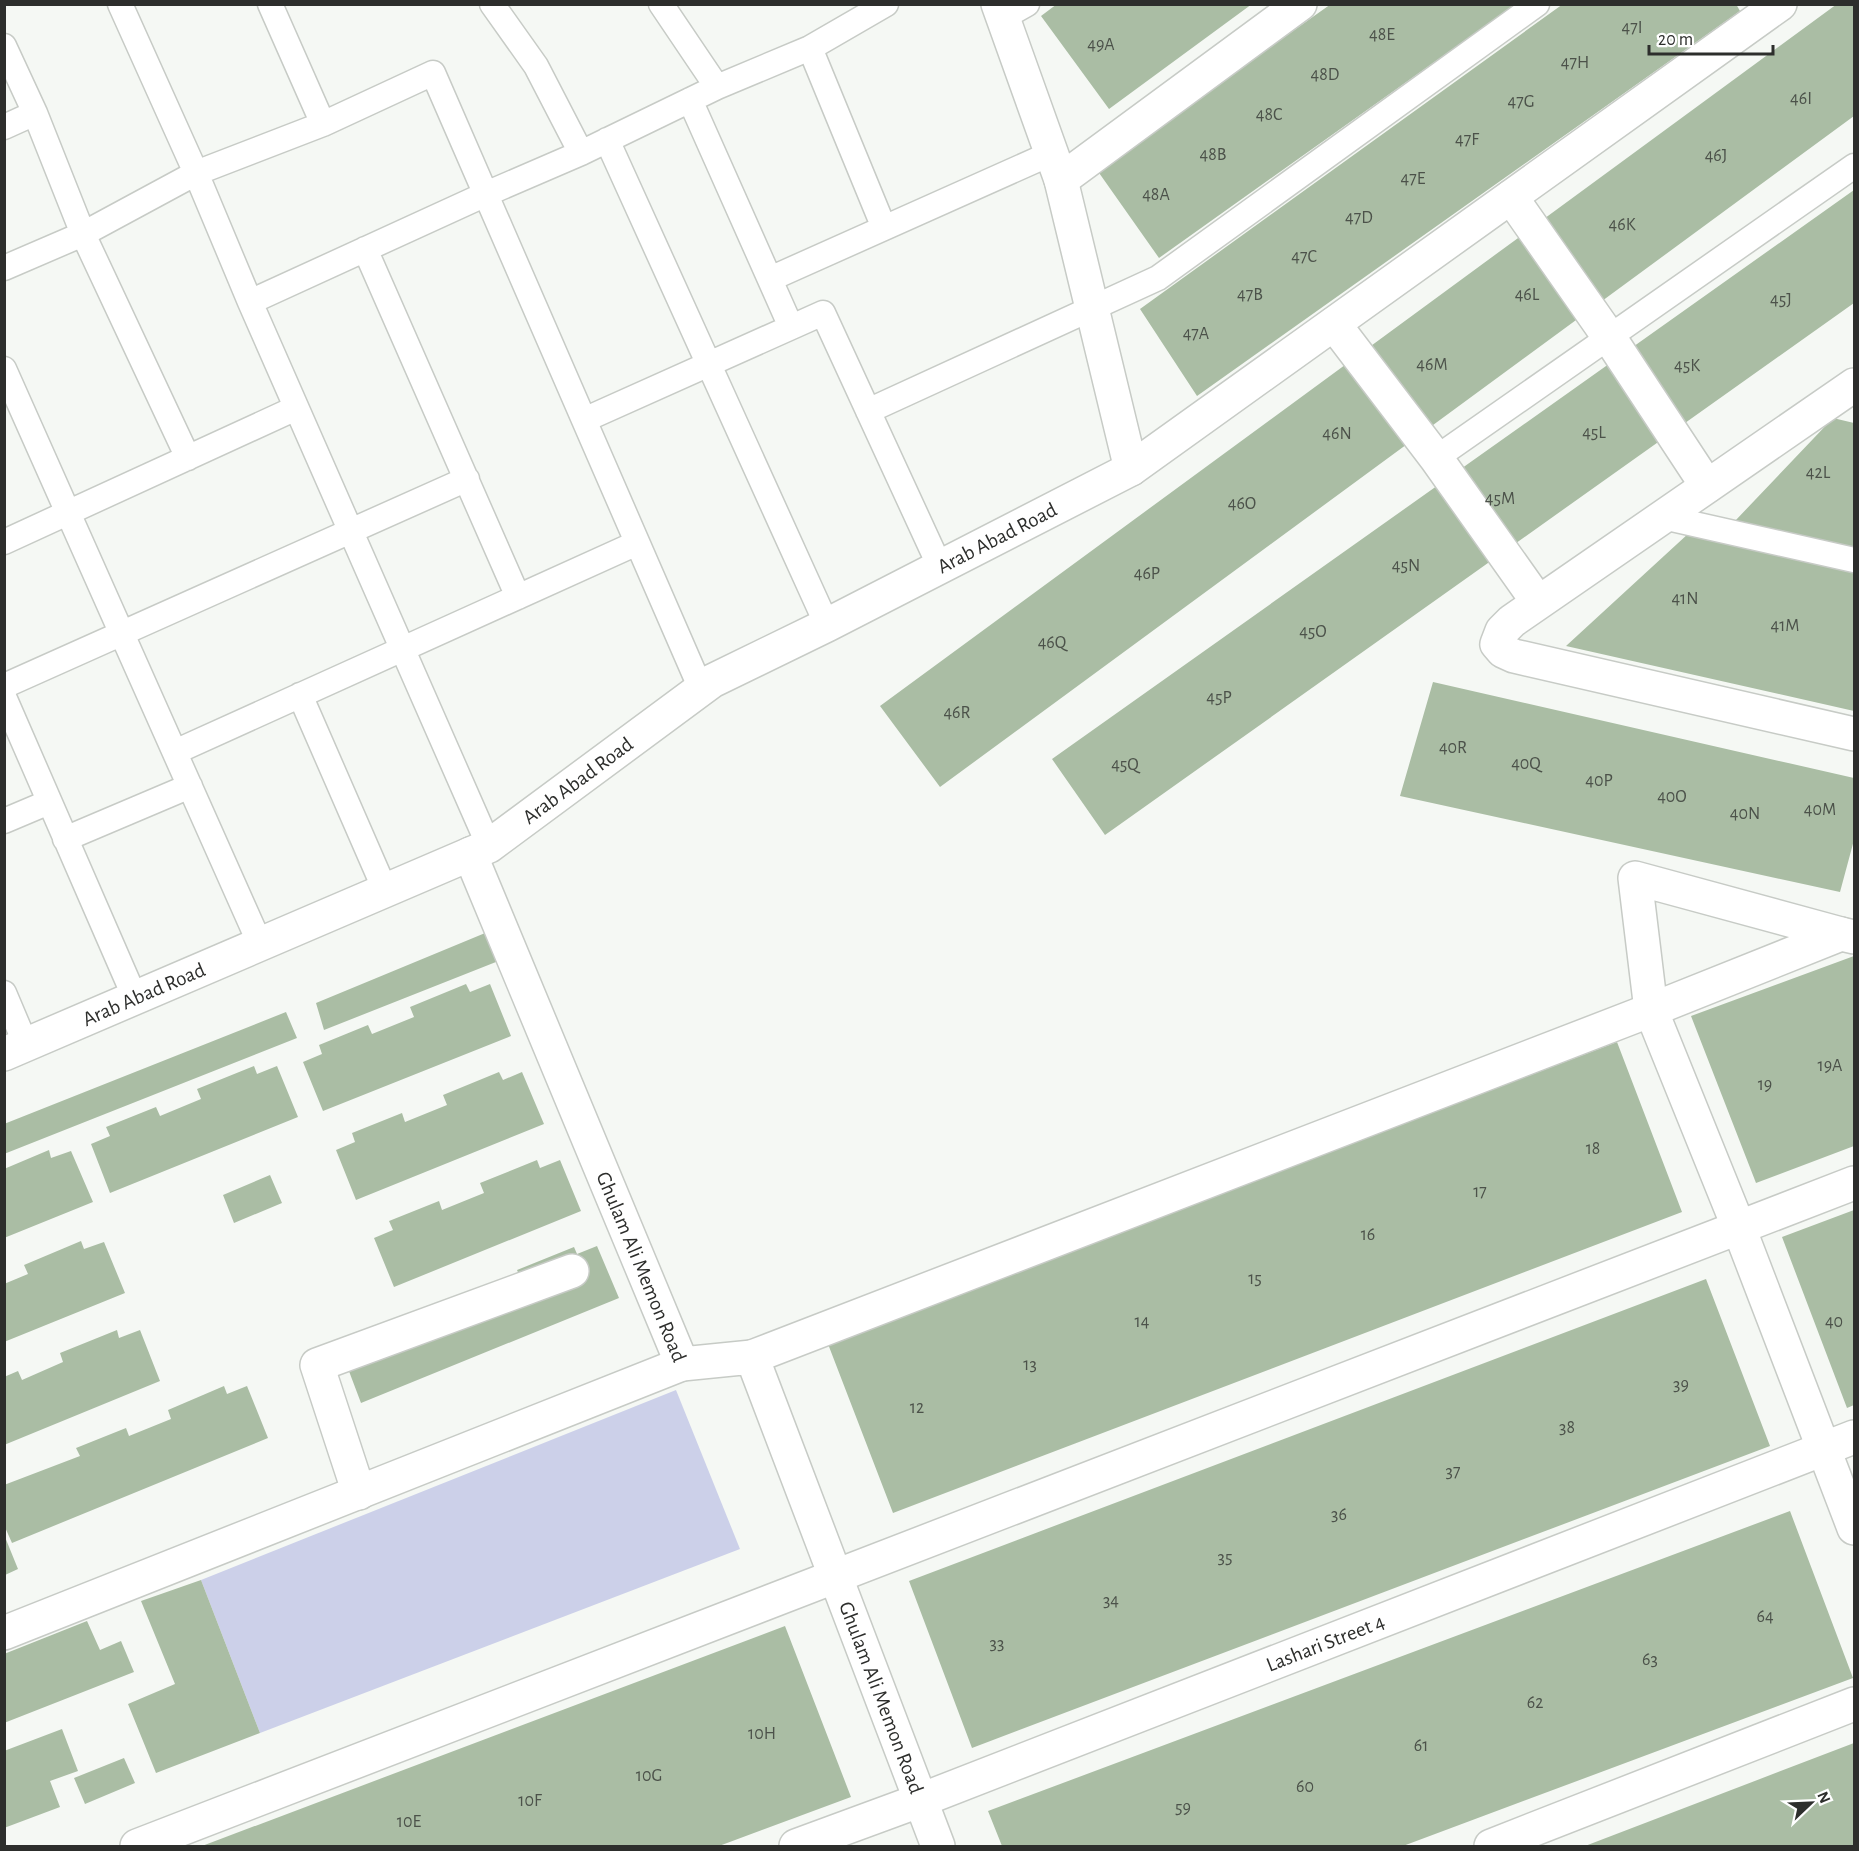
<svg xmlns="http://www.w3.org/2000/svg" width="1859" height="1851" viewBox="0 0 1859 1851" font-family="'Alegreya Sans',sans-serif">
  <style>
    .green { fill: #ccd0e9 }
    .building { fill: #aabda4 }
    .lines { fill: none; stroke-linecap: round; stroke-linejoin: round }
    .lane-casing { stroke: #c7cbc6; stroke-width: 27 }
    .street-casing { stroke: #c7cbc6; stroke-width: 36 }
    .lane { stroke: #fff; stroke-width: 24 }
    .street { stroke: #fff; stroke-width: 33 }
    .labels { text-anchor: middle; stroke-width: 5; stroke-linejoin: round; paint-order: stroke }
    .number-label { font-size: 18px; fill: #4c524a }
    .street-label { font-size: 21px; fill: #2d2e2c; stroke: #fff }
  </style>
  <rect width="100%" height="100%" fill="#f5f8f4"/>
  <path class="green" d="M676,1390l64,159 -480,184 -59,-153z"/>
  <path class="building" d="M1057,4h195l-143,105 -68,-93z
    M1331,4h185l-357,254 -62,-88z
    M1563,4h173l4,7 -543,385 -57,-87z
    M1837,4h17v112l-914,671 -60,-81z
    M1854,190v113l-749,532 -53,-76z
    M1833,418l21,5v124l-119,-26z
    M1689,533l165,39v139l-288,-65z
    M1433,682l421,96v62l-14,52 -440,-96z
    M490,931l11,29 -177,70 -8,-27z
    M1854,956v190l-98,37 -65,-167z
    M466,984l4,8 20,-8 21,52 -188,75 -20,-49 19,-8 -3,-9 49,-20 4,9 42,-17 -4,-10z
    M286,1012l11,26 -293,116v-30z
    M1617,1042l65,170 -789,301 -65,-169z
    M254,1066l3,8 20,-8 21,51 -188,76 -19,-49 19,-8 -4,-9 50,-20 4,9 41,-17 -4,-10z
    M499,1072l4,8 19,-8 22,52 -188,76 -20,-50 19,-8 -3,-9 50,-20 3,9 42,-17 -4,-10z
    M49,1150l2,8 20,-7 22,51 -89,36v-69z
    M537,1160l3,8 20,-8 21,51 -187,76 -20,-49 19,-8 -4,-9 50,-20 3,9 42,-17 -4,-10z
    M270,1175l12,28 -48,20 -11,-28z
    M1854,1210v195l-7,3 -65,-171z
    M81,1241l3,8 20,-7 21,51 -121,49v-58l24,-10 -4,-9z
    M597,1246l22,52 -258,105 -20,-53 85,-42 50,-20 4,8 41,-17 -4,-9 57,-23 3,7z
    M1706,1279l64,167 -798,302 -63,-167z
    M117,1330l2,8 21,-8 20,51 -156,64v-68l14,-6 4,9 41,-18 -3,-9z
    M224,1386l3,8 20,-8 21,52 -256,105 -8,-18v-40l76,-29 -4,-8 50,-20 3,8 42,-17 -3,-9z
    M1790,1511l63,167 -450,168h-401l-14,-35z
    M5,1537l13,32 -13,6z
    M201,1580l59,153 -104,40 -28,-69 47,-20 -34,-83z
    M87,1621l13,29 21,-9 13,31 -130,51v-69z
    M785,1626l66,171 -132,49h-517z
    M62,1729l16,42 -28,10 10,26 -56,21v-77z
    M1854,1743v103h-269z
    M124,1758l11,25 -50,21 -11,-26z"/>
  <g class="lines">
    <g class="lane-casing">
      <path id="lane" d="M120,4l76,169 54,129 239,544
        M270,4l53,120
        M492,4l44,62 45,87
        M661,4l56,83
        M1002,18l25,-14
        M4,46l31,67 48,121 105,224
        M810,48l74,180
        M690,100l101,227
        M4,127l31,-14
        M607,140l220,485
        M365,249l153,348
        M4,268l79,-34 113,-61 127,-49 110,-51 268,616
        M770,279l282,-126
        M250,302l236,-108 95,-41 136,-66 93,-39 76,-44
        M4,369l256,575
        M868,411l290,-133 379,-274
        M584,420l239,-107 117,254
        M1436,458l418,-292
        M1663,517l191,43
        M4,542l292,-134
        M4,686l463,-207
        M300,695l85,195
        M4,697l131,301
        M175,752l462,-209
        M4,821l45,-19
        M65,839l125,-53
        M4,993l22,52"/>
    </g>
    <g class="street-casing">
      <g id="street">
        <path d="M998,4l63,176 70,289"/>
        <path d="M1061,180l239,-176"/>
        <path d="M1511,197l98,140 98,149"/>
        <path d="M1334,324l102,134 102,144"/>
        <path d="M1854,385l-342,236 -10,10 -5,13 6,7 11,5 340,78"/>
        <path id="s1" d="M470,854l212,510 70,-7 186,489"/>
        <path d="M1841,934l-206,-56 16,132 88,218 115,300"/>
        <path id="s2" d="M4,1054l485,-208 223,-165 115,-56 304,-156 649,-465"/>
        <path d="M752,1357l899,-347 190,-76 13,3"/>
        <path d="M359,1493l-42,-128 255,-94"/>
        <path d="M4,1633l678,-269"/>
        <path d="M137,1846l1717,-663"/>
        <path id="s3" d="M796,1846l125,-46 933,-363"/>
        <path d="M1491,1846l363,-142"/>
      </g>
    </g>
    <use href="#lane" class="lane"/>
    <use href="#street" class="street"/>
  </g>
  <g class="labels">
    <g class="number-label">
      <text x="1632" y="33">47I</text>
      <text x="1382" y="40">48E</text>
      <text x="1101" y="50">49A</text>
      <text x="1575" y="68">47H</text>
      <text x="1325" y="80">48D</text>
      <text x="1801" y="104">46I</text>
      <text x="1521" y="107">47G</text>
      <text x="1269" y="120">48C</text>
      <text x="1467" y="145">47F</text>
      <text x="1213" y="160">48B</text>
      <text x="1716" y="161">46J</text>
      <text x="1413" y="184">47E</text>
      <text x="1156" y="200">48A</text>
      <text x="1359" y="223">47D</text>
      <text x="1622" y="230">46K</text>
      <text x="1304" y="262">47C</text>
      <text x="1250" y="300">47B</text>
      <text x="1527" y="300">46L</text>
      <text x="1781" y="305">45J</text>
      <text x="1196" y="339">47A</text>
      <text x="1432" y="370">46M</text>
      <text x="1687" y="371">45K</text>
      <text x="1594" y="438">45L</text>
      <text x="1337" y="439">46N</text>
      <text x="1818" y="478">42L</text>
      <text x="1500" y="504">45M</text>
      <text x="1242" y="509">46O</text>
      <text x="1406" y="571">45N</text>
      <text x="1147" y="579">46P</text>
      <text x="1685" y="604">41N</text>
      <text x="1785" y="631">41M</text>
      <text x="1313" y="637">45O</text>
      <text x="1052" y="648">46Q</text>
      <text x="1219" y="703">45P</text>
      <text x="957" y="718">46R</text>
      <text x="1453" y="753">40R</text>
      <text x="1526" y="769">40Q</text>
      <text x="1125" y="770">45Q</text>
      <text x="1599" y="786">40P</text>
      <text x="1672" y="802">40O</text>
      <text x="1820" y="815">40M</text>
      <text x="1745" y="819">40N</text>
      <text x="1830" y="1071">19A</text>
      <text x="1765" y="1090">19</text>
      <text x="1593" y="1154">18</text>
      <text x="1480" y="1197">17</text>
      <text x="1368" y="1240">16</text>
      <text x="1255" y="1284">15</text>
      <text x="1142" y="1327">14</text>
      <text x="1834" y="1327">40</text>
      <text x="1030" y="1370">13</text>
      <text x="1681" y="1390">39</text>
      <text x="917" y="1413">12</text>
      <text x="1567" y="1433">38</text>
      <text x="1453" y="1477">37</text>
      <text x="1339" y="1520">36</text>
      <text x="1225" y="1563">35</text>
      <text x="1111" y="1606">34</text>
      <text x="1765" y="1622">64</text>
      <text x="997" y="1649">33</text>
      <text x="1650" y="1665">63</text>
      <text x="1535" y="1708">62</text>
      <text x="762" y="1739">10H</text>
      <text x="1421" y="1751">61</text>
      <text x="649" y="1781">10G</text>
      <text x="1305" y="1792">60</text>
      <text x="530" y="1806">10F</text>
      <text x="1183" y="1813">59</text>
      <text x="409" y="1827">10E</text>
    </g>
    <g class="street-label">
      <text dy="7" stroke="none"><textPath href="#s2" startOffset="1124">Arab Abad Road</textPath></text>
      <text dy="7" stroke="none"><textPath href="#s2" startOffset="638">Arab Abad Road</textPath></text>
      <text dy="7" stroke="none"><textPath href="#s2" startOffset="152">Arab Abad Road</textPath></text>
      <text dy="7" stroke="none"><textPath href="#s1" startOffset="447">Ghulam Ali Memon Road</textPath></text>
      <text dy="7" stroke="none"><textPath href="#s3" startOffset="567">Lashari Street 4</textPath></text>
      <text dy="7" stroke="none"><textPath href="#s1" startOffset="987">Ghulam Ali Memon Road</textPath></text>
    </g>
  </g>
  <rect width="1859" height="1851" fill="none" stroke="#2d2e2c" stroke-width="12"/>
  <g transform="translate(1811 1803) rotate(67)" stroke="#ffffff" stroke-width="4.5" paint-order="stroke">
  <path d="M0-4.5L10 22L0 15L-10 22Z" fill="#2d2e2c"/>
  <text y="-9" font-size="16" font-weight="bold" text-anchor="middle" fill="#2d2e2c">N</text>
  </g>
  <path d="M1649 45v9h124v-9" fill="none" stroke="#2d2e2c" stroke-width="3"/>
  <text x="1658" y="45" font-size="18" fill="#2d2e2c" stroke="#ffffff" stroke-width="4.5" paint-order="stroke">20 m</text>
</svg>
